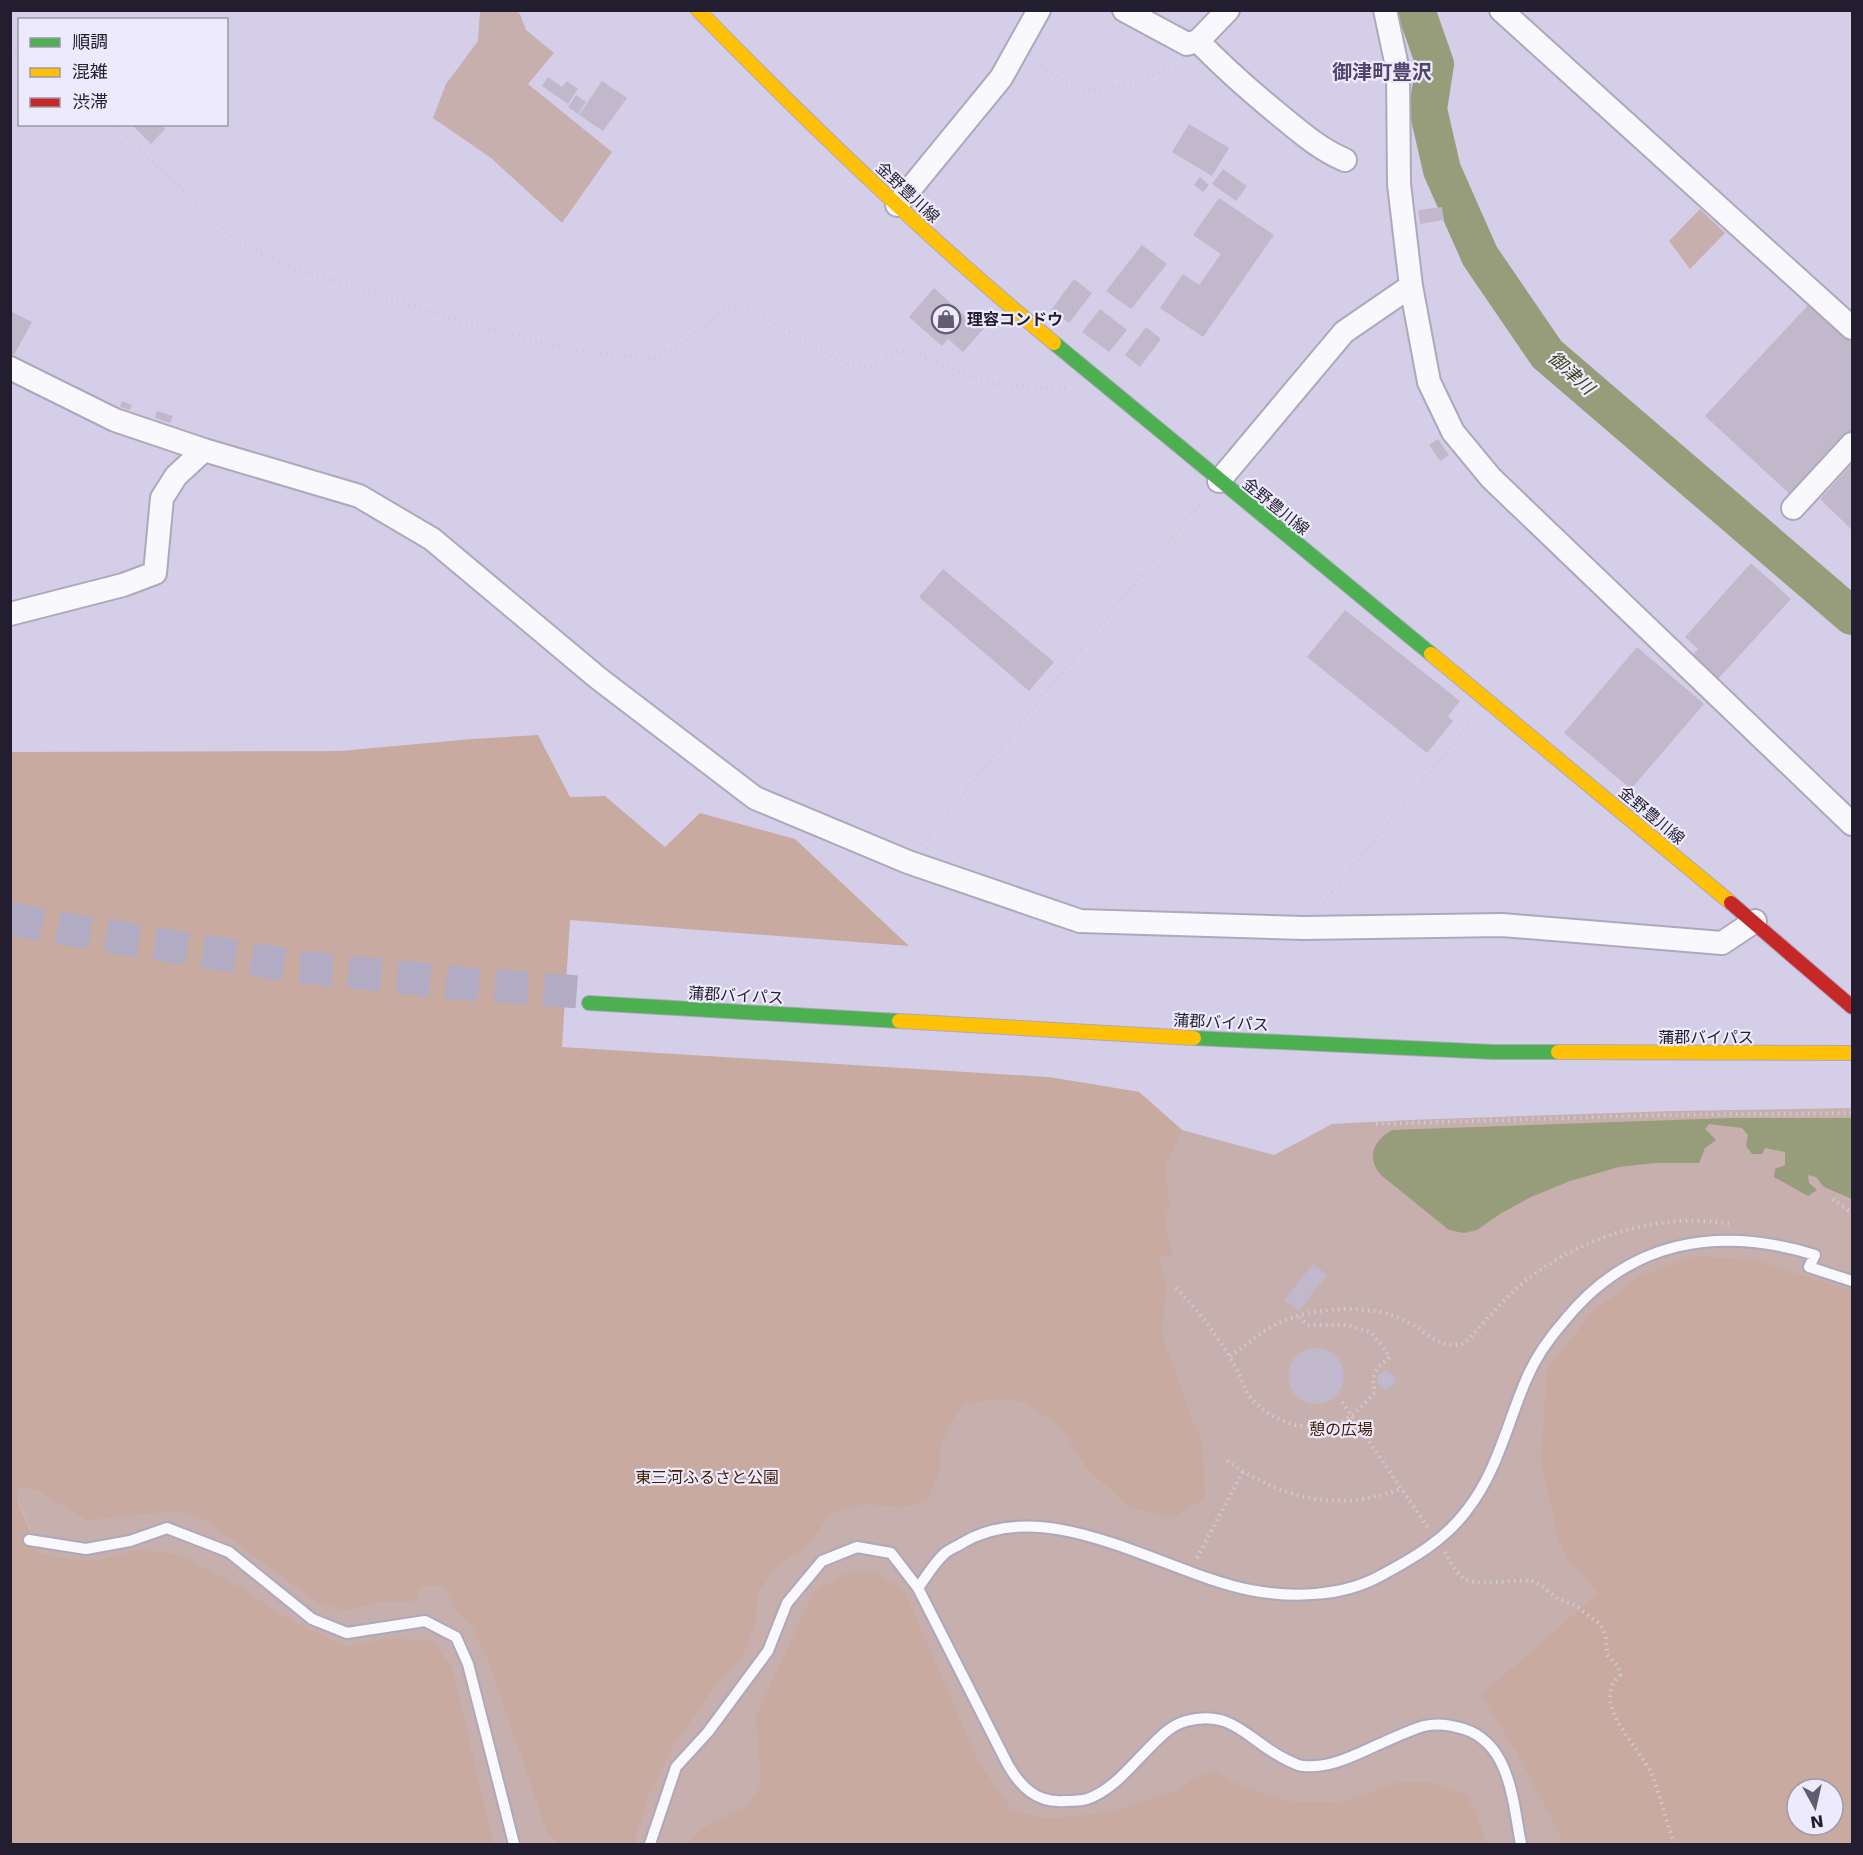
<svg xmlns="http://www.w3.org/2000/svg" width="1863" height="1855" viewBox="0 0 1863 1855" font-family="'DejaVu Sans','Noto Sans JP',sans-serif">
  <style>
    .green { fill: #c6afac; fill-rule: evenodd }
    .forest { fill: #c9aaa1; fill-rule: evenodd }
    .water { fill: #979c7b }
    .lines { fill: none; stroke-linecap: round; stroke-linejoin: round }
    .river { stroke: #979c7b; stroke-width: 38 }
    .building { fill: #c1b8cc }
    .highway-tunnel { stroke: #b1abc3; stroke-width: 33; stroke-dasharray: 33 16; stroke-linecap: butt }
    .lane-casing { stroke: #ada8bb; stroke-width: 14 }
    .street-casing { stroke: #ada8bb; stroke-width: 26 }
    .fast-casing { stroke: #ada8bb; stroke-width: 16 }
    .slow-casing { stroke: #ada8bb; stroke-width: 16 }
    .jam-casing { stroke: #ada8bb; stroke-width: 16 }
    .path { stroke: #cecbd4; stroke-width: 4; stroke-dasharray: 1.5 4.5; stroke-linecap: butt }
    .lane { stroke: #f9f8fc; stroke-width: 10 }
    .street { stroke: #f9f8fc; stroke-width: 22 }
    .fast { stroke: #4caf50; stroke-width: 14 }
    .slow { stroke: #ffc107; stroke-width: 14 }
    .jam { stroke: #c62828; stroke-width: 14 }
    .labels { text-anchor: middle; stroke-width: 4.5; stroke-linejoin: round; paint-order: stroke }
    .street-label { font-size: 16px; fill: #231e2f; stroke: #eeeafd }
    .poi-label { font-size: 16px; font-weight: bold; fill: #231e2f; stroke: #eeeafd; text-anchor: start }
    .park-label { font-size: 16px; fill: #442104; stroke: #eeeafd }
    .water-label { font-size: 18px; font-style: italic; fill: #3d4316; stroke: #eeeafd }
    .quarter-label { font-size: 20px; font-weight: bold; fill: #4f456c; stroke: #eeeafd }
  </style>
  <rect width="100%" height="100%" fill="#d5cee8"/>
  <path class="green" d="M480,11h36l4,3 6,16 28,23 -26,31 84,68 -50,71 -71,-65 -58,-40 13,-34 32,-43z
    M1700,209l25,24 -35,36 -21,-28z
    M1048,1077l91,15 43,38 92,25 58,-31 77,-4 265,-9 178,-3v736h-1788l37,-142 -90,-218 -1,-49 1005,-295zM1797,1789h36v36h-36z"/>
  <path class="forest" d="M538,735l32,62 35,-1 60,51 35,-34 95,26 114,107 -339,-26 -8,127 486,30 91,15 43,38 -17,37 5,40 -5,9 7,41 -11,-1 -2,6 8,20 -5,52 30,86 10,19 3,59 -31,19 -45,-10 -43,-40 -25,-40 -37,-25 -27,-3 -34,6 -10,15 -12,24 -1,24 -12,31 -17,7 -14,1 -33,-3 -34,9 -21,31 -30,20 -22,30 -1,29 -14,35 -21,19 -49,71 -25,51 -13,45h-74l-13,-12 -58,-170 -16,-34 -16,-16 -13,-26h-22l-7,15 -35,1 -35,9 -26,-8 -110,-80 -23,-11h-22l-77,8 -50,-30 -20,-3 1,15 22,52 34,6 22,1 41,-11 41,4 69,37 27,20 32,17 42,19 40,-9 44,3 19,24 43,179h-483l-1,-1092 330,-1 132,-12z
    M1695,1256l59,4 98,31v553h-290v-5l-45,-86 -36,-58 118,-102 -30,-32 -10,-20 -18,-78 6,-93 46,-59 49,-36zM1797,1789h36v36h-36z
    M848,1573h28l29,19 73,169 33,48 36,10 64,-7 66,-22 17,-12 20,-7 27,15 46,15 55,2 52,-20 36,-1 37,13 16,35 3,14h-798l15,-16 45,-23 13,-19 -5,-70 58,-125z"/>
  <path class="water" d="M1731,1118h121v81l-28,-12 -8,-10 -8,-2 1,8 8,7 -9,6 -34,-19 1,-8 10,-4v-13l-20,-4 -3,6h-10l-6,-8 2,-11 -6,-7 -33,-4 -4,5 11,11 -11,8 -6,15h-44l-36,4 -49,14 -39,16 -31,17 -23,16 -13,3 -15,-3 -68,-55c-15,-18 -8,-34 11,-45z"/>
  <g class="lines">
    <path class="river" d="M1416,10l19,54 -7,45 14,61 38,86 67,98 305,262"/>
  </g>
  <path class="building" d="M548,77l14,10 5,-6 11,8 -10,15 -26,-18z
    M602,81l25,17 -24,33 -24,-16z
    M576,95l10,7 -8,12 -10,-7z
    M131,124h29l5,5 -14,15z
    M1189,124l40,24 -17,28 -40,-24z
    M1223,169l24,17 -11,15 -24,-17z
    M1200,177l9,8 -6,7 -9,-7z
    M1219,198l55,37 -71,102 -43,-29 23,-34 16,11 22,-31 -28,-19z
    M1442,207l2,13 -24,4 -2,-14z
    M1142,245l25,19 -36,45 -25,-18z
    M1074,279l18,14 -23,30 -18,-13z
    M934,288l33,30 5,-6 15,13 -24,27 -15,-13 -6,7 -33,-29z
    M1810,303l42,39v91l-59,64 -88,-81z
    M1100,309l27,21 -18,22 -27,-20z
    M10,311l22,11 -18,33 -4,-2z
    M1146,327l15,12 -21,28 -15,-12z
    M122,401l10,4 -2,5 -10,-3z
    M157,411l16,5 -3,7 -15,-5z
    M1438,439l11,16 -9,6 -11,-16z
    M1852,464v66l-32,-31z
    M1751,563l40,36 -73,80 -26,-23 6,-7 -13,-12z
    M943,569l111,93 -25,29 -110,-94z
    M1345,610l115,91 -12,15 5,5 -26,32 -120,-96z
    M1637,647l67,57 -73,85 -67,-56z
    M1313,1264l14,11 -28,36 -15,-11z
    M1288 1376a28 28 0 1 1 56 0a28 28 0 1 1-56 0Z
    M1377 1380a9 9 0 1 1 18 0a9 9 0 1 1-18 0Z"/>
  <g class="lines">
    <path class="highway-tunnel" d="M10,918l37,8 247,40 153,16 145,11"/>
    <g class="lane-casing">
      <path id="lane" d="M29,1540l57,9 44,-8 37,-13 62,24 83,67 35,14 78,-12 31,16 12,27 46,180
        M918,1588c8,-11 16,-25 27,-35 5,-4 13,-7 19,-11 84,-49 200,31 286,48 41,8 92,7 130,-14 32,-17 65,-36 87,-66 30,-38 40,-86 59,-130 9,-22 24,-43 39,-60 65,-80 154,-95 250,-65l-6,12 43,14
        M650,1844l26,-77 32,-35 60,-81 19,-48 35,-42 35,-14 34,6 27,35 90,177c13,22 28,38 57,36 7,0 15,0 22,-2 27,-9 46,-36 66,-55 10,-10 19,-19 33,-23 47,-13 63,21 101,39 5,2 11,6 17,6 25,2 47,-9 69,-19 16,-7 34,-16 51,-21 13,-3 27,-1 40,3 47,15 49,75 57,115"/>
    </g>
    <g class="street-casing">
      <path id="street" d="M1124,10l63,34 11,-3c25,26 51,49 79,72 22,18 42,36 68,47
        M1385,10l13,61 1,113 12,102 18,96 24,50 38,46 361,346
        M1501,10l351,318
        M1198,41l30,-31
        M897,205l104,-127 38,-68
        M10,368l105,52 89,30 155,46 73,43 166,139 157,120 153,64 172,59 224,7 198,-3 220,18 33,-22
        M1219,481l125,-149 67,-46
        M1793,508l59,-64
        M10,614l113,-29 32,-12 7,-75 14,-22 28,-26"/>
    </g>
    <g class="fast-casing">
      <path id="fast" d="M1054,343l377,311
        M589,1003l310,18
        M1194,1038l299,14h65"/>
    </g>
    <g class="slow-casing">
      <path id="slow" d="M698,10c113,116 230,229 356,333
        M1431,654l300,249
        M899,1021l295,17
        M1558,1052l294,1"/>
    </g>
    <g class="jam-casing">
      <path id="jam" d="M1731,903l121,104"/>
    </g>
    <path class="path" d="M10,51l10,6
      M1037,62c11,8 23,19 35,25 24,13 83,-10 103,-25
      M113,124l125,119 55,25 177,56 106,27 73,7 14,-4 14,-7 44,-35 13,-4 14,2 100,54c8,2 17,5 25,2 16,-6 18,-16 36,-15l72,30 27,5 61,2
      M921,845l284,-347
      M1320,907l152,-187
      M1376,1124l283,-9 193,-2
      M1833,1199l19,14
      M1176,1288c24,24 43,50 60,80 6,9 7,20 14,29 24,29 70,41 102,18 9,-7 16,-15 23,-23 -5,-20 1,-23 15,-35l-18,-24 -26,-8h-39l-7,-8
      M1230,1356c16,-11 31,-24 49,-33 36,-17 93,-20 129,-1 21,11 32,29 57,21 22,-23 43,-50 68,-68 57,-41 130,-63 199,-51
      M1342,1402l87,127
      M1227,1461c57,38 108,52 173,28
      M1445,1552l11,19 9,9 15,3 50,-3 11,5 17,14 15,5 27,20 6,13 1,18 11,11 2,9c-31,29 20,72 31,98 10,23 15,48 23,71
      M1197,1558l46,-87"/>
    <use href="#lane" class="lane"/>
    <use href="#street" class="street"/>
    <use href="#fast" class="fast"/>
    <use href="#slow" class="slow"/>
    <use href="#jam" class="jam"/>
  </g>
  <defs>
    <g id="shop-ring" transform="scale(1.5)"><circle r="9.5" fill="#eeeafd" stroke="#615c70" stroke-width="1.5"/><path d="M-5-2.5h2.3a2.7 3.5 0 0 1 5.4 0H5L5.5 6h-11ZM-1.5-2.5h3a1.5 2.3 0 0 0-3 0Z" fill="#615c70"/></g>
  </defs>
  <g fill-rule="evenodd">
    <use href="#shop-ring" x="946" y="319"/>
  </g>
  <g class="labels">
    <g class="street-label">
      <text transform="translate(908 192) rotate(43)" y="6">金野豊川線</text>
      <text transform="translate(1276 506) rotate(39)" y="6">金野豊川線</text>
      <text transform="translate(1652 815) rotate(40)" y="6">金野豊川線</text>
      <text transform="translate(736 995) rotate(3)" y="6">蒲郡バイパス</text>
      <text transform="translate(1221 1022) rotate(3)" y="6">蒲郡バイパス</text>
      <text x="1706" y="1043">蒲郡バイパス</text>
    </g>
    <g class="poi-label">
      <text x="967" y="325">理容コンドウ</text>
    </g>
    <g class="park-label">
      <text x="1341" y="1435">憩の広場</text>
      <text x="707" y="1483">東三河ふるさと公園</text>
    </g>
    <g class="water-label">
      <text transform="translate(1571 373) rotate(42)" y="6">御津川</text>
    </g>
    <g class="quarter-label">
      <text x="1382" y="79">御津町豊沢</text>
    </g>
  </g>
  <rect width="1863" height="1855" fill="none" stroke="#231e2f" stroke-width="24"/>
  <rect x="18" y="18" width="210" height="108" fill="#eeeafd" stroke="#9d98ab" stroke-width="1.5"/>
  <rect x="30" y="38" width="30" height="9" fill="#4caf50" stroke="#9d98ab" stroke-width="1.5"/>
  <text x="72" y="48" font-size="18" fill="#231e2f">順調</text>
  <rect x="30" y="68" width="30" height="9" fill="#ffc107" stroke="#9d98ab" stroke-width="1.5"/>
  <text x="72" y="78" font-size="18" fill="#231e2f">混雑</text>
  <rect x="30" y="98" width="30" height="9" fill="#c62828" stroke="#9d98ab" stroke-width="1.5"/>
  <text x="72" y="108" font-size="18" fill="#231e2f">渋滞</text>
  <g transform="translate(1815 1807) rotate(172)"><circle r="28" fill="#eeeafd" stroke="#9d98ab" stroke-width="1.5"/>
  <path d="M0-4.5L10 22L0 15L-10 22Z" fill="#615c70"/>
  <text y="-9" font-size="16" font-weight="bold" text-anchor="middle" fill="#231e2f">N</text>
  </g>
</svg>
